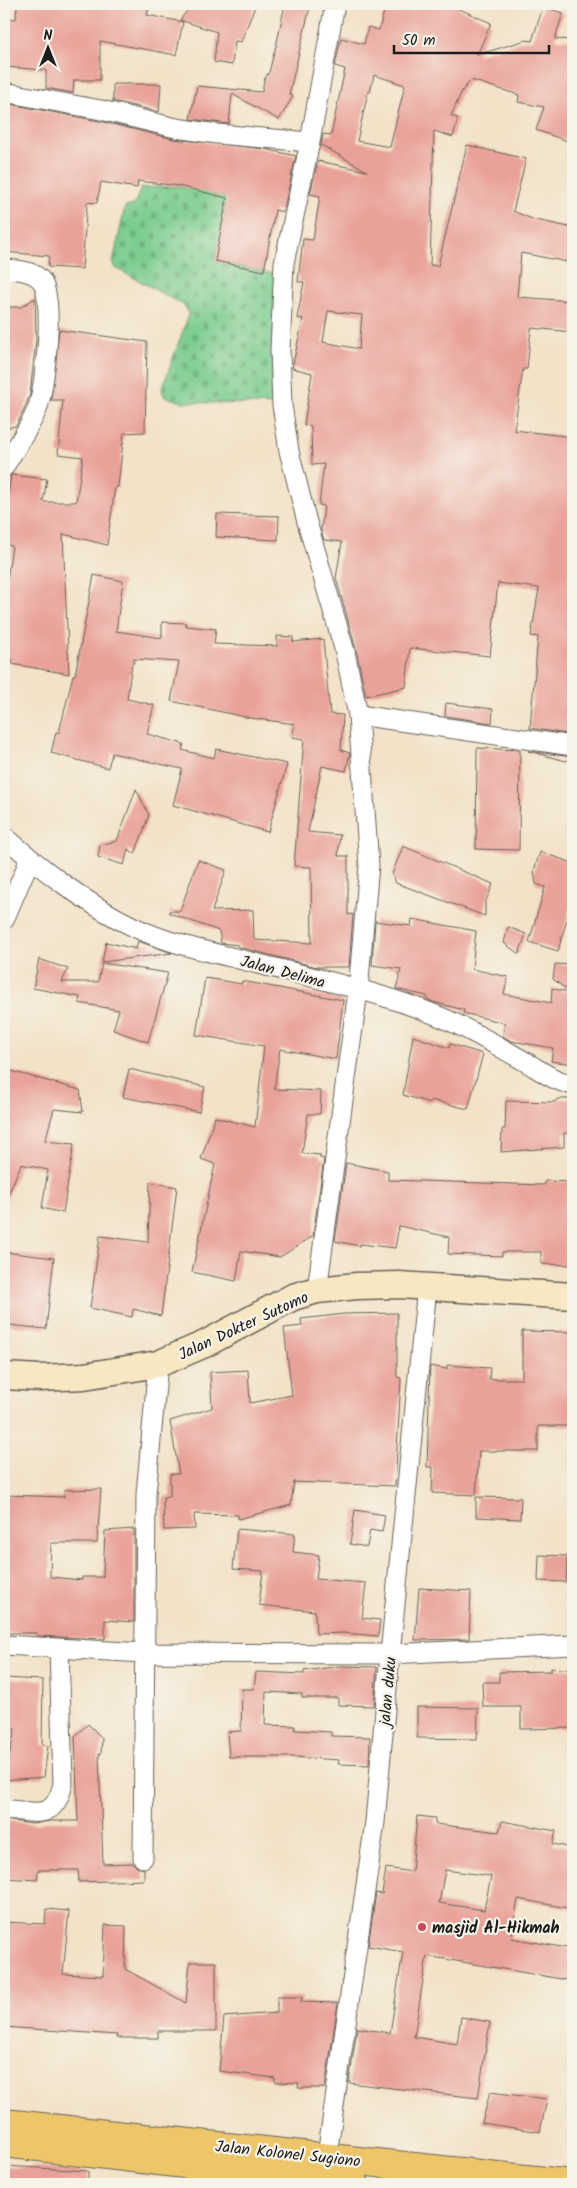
<svg xmlns="http://www.w3.org/2000/svg" width="577" height="2188" viewBox="0 0 577 2188" font-family="Kalam,sans-serif">
  <style>
    .cemetery { fill: url(#cemetery-stones); stroke: #4a7455 }
    .building { fill: #e9a299; fill-rule: evenodd }
    .lines { fill: none; stroke-linecap: round; stroke-linejoin: round }
    .minor-casing { stroke: #676158; stroke-width: 21 }
    .secondary-casing { stroke: #676158; stroke-width: 29 }
    .trunk-casing { stroke: #676158; stroke-width: 30 }
    .minor { stroke: #fff; stroke-width: 19 }
    .secondary { stroke: #f7e8c3; stroke-width: 26 }
    .trunk { stroke: #ecc669; stroke-width: 28 }
    .poi-dot { fill: #d1495b; stroke: #f7f3e8; stroke-width: 2 }
    .labels { text-anchor: middle; stroke-width: 4.5; stroke-linejoin: round; paint-order: stroke }
    .street-label { font-size: 16px; fill: #1c1c1c; stroke: #f7f3e8 }
    .poi-label { font-size: 16px; font-weight: bold; fill: #1c1c1c; stroke: #f7f3e8; text-anchor: start }
  </style>
  <defs>
    <pattern id="cemetery-stones" width="16" height="16" patternUnits="userSpaceOnUse" patternTransform="scale(1.25)"><rect width="16" height="16" fill="#79cc8e"/><path d="M2 7V4a2 2 0 0 1 4 0v3zM10 15v-3a2 2 0 0 1 4 0v3z" fill="#68af7a"/></pattern>
  </defs>
  <rect width="100%" height="100%" fill="#f7f3e8"/>
  <filter id="ink" filterUnits="userSpaceOnUse"><feTurbulence type="fractalNoise" baseFrequency=".02" numOctaves="2"/><feDisplacementMap in="SourceGraphic" scale="10" xChannelSelector="R" yChannelSelector="G"/><feConvolveMatrix kernelMatrix="1 2 1 2 8 2 1 2 1" color-interpolation-filters="sRGB"/></filter>
  <filter id="wash" filterUnits="userSpaceOnUse"><feTurbulence type="fractalNoise" baseFrequency=".0096" numOctaves="4" result="noise"/><feDisplacementMap in="SourceGraphic" scale="20" xChannelSelector="R" yChannelSelector="G"/><feGaussianBlur stdDeviation="1.12" result="paint"/><feColorMatrix in="noise" values="0 0 0 0 0 0 0 0 0 0 0 0 0 0 0 0 0 1.4 0 .05"/><feComposite in="paint" operator="in"/></filter>
  <g filter="url(#wash)">
    <rect width="100%" height="100%" fill="#f2e2c7"/>
    <path class="cemetery" d="M184,186l41,11 -2,23 -8,41 68,15 -1,129 -100,-3 -18,-6 -2,-7 27,-75 -4,-8 -69,-38 -3,-5 12,-56 9,-2 7,-17z"/>
    <g id="blocks">
      <path class="building" d="M17,4h133l-3,11 36,7 -7,33 -76,-14v39h-26l-1,13 -27,-5v-18l-42,-3v-48h12z
        M192,4h64l-15,38 -6,-1 -3,24 -18,-3 3,-30 -37,-12z
        M285,4l25,3 -21,87 4,2 -14,24 -47,-26 -3,30 -39,-5 7,-33 65,6 2,-12 5,-8 8,-30z
        M386,4h76l-3,5 32,14 -14,32 49,-15 6,1 11,-34 20,6 -8,26 18,1v103l-37,-13 8,-23 -26,-5 1,-7 -48,-15 -9,11 -11,25 7,2 -5,19 -19,-6 -4,134 8,1 29,-121 59,14 -13,52 19,8 41,9v35l-52,-10 -4,44 56,4v31l-42,-4 -4,41h-4l-9,61 59,7v298l-43,-7 8,-91 -7,-1 8,-48 -41,-5 -8,73 -80,-8 -4,39 -40,9 -10,-47 -20,-71 6,-36 -18,-2 -3,-10 3,-24 -5,-1 5,-41 -12,1 -1,-39 -7,-1 8,-52 -20,-5 11,-49 -6,-1 7,-36h-6l5,-43 10,1 7,-44 -10,-2 8,-33 49,10 -46,-26 2,-11 8,1 14,-66 -10,-3 6,-28 23,6 4,-17 11,3zM374,75l31,10 -15,62 -33,-6 11,-49h2zM328,311l34,4 -3,34 -36,-7z
        M113,84h48l-2,28 -46,-11z
        M4,103l95,18 75,18 91,10 31,7 -13,56 -8,-2 -11,61 -49,-10 12,-63 -48,-12 -41,-5 -1,7 -36,-6 -4,21 -10,-1 -5,67 -34,-2 1,-11 -45,-4z
        M35,298l1,42 -6,54 -6,16 -8,16 -12,2v-121h17z
        M59,330l88,12 -2,90 -21,1 -6,54h-3l-8,58 -44,-11 6,140 -57,-10 1,-4 -9,-1v-57l8,-56 -8,-2v-39h3l4,-30 36,4 -4,23h33l7,-45 -25,-3 5,-54h-12z
        M217,514l62,2 -1,24 -62,-3z
        M94,575l29,6 -7,50 46,7v-16l24,1v3l30,3 -2,15 63,2v-10l16,1v5l30,-3 7,75 13,1 -2,35 9,3 -4,18 -24,-5 -14,66 32,3 -2,21h10v59l5,-1 -4,53h-32l-79,-20v-2l-17,-2 -2,-12 -50,-18v-2h11l18,-51 28,10 -14,41 41,-1 1,30 58,3 -1,-76 -17,-1 10,-127 -12,-2 3,-13 -45,-6 -79,-17 8,-39 -45,-3v4h-2l-5,36 27,6 -7,29 37,10 -2,6 32,8 2,-9 71,15 -19,68 -95,-27 9,-36 -70,-16 -4,15 -57,-15 5,-21 3,1 14,-58h2z
        M446,703l47,6 -1,14 -47,-7z
        M477,748l43,2 -1,100 -43,-1z
        M528,751l45,6 -7,4z
        M136,789l13,26 -14,39 -7,-5 -4,16 -26,-8 2,-12 17,-4z
        M403,846l90,38 -8,19v13l-89,-33 -4,-9z
        M540,852l33,11v34l-15,54 -29,-9 16,-55 -9,-3 -2,-13z
        M412,919l64,12 -4,38 36,8 -4,17 47,9 1,-15 19,5 -18,-14 2,-15 18,1v99l-22,-3 2,-13 -42,-7 -8,-5 2,-13 -42,-10 1,-3 -31,-8 -6,-3v-3l-31,-7 5,-20 -29,-4 3,-44 36,5z
        M508,927l18,7 -7,20 -15,-11z
        M138,941l34,12 -70,9 4,-20 30,7z
        M39,959l29,10 -6,13h36l4,-19 66,10 -20,69 -35,-12 6,-20 -40,-7 1,-6 -47,-9z
        M205,978l37,6v-3l101,19 -7,59 -56,-10 -6,40 47,2 -1,23h-12l-6,39 18,2v3l4,1 -11,77 -33,21 -39,-6 -5,30 -44,-9 23,-108 -14,-5 14,-42 40,10 9,-81 -68,-11z
        M413,1036l36,12 1,-4 33,10 -15,55 -37,-9 -1,3 -27,-8z
        M4,1069l76,21 3,22 -29,-3 -9,32 29,3 -11,69 -21,-5 6,-38 -27,-6 -17,41z
        M129,1069l76,18 -6,25 -76,-15z
        M557,1099h16v34h-9v14l-63,5 1,-23h3l1,-28 49,1z
        M346,1163l42,8v9l156,5 1,-4 28,1v83l-32,-1v-12h-39v4l-54,-2 1,-17 -50,-11 -4,22 -35,-4v2l-25,-5z
        M150,1182l27,5 -16,129 -28,-7 -1,8 -42,-9 10,-72 48,6z
        M4,1252l50,6 -8,71 -37,-4 1,-9 -6,-1z
        M397,1313v64l4,1 -6,108 -101,-4 -3,23 -53,14v-4l-44,-1 1,15 -31,1 -1,-33 7,-1v-22h9l-9,-53 42,-13 -2,-36 38,-2 2,33 42,-8 -8,-67 18,-2 -1,-7 43,-5z
        M522,1331l50,1v94h-34v25h-59l-3,44 -44,-2 1,-26h-6l3,-101 17,3v-4l43,3 -1,11h33z
        M101,1489l-4,54h-46l-1,34 32,3v-3h21l2,-46 29,-2v93l-29,-2v19l-68,-3v-3h-33v-138l60,2v-7z
        M476,1497l45,1 -1,21 -44,-2z
        M355,1510l30,5 -3,17 -12,-2 -3,17 -17,-3z
        M237,1529l58,5 -2,18 26,3 -3,24 50,4 -4,35 18,2 -2,16 -35,-3 -27,1 -1,-23 -56,-6 4,-34 -30,-2z
        M539,1555l28,1 -1,26 -28,-1z
        M419,1588l52,3 -2,48 -54,1z
        M340,1666l37,1 -3,39 -36,-1v-7h-36v-4l-36,-2 -1,33 30,1v4l36,2v4l39,1 -1,28 -31,-1 1,-4 -45,-3h-65l-2,-25 14,-1 1,-42h12l2,-17 48,2v-3z
        M551,1668l22,2v58l-52,1v-22h-38l-1,-25h17v-10l52,-1z
        M4,1678l39,2 -1,65 6,1 -4,31 -40,3 11,-51 -11,-1z
        M417,1707l61,1 -1,31 -60,-1z
        M88,1724l14,14 -1,16h-2l4,110 30,-1 4,4 7,2v11l-65,2 -1,-12h-40l-1,10 -33,-2v-58l29,4 17,-3h28l-3,-85z
        M417,1816l18,2v6l64,8 3,-11 54,10 -3,13 20,4v61l-55,-10 -7,39 62,11v32l-146,-25 -13,81 43,7 4,-27 29,5 -12,76 -129,-15 8,-55 33,5 13,-81 -35,-6 8,-53 6,1 4,-26 26,4zM445,1870l46,6 -7,34 -45,-7z
        M46,1909l23,2 -6,63 40,2 2,-51 21,1 -1,43 61,34 4,-41h26v69h-58v7h-42l1,-3 -113,-8v-105l41,2z
        M277,1997h25l-1,5 37,1 -13,85h-27l1,-5 -24,-1v-4l-56,-7 5,-54 53,-4z
        M490,2092l57,7 -7,33 -58,-9z
        M4,2166l84,5v13h-84z"/>
    </g>
  </g>
  <g filter="url(#ink)">
    <use href="#blocks" fill-opacity="0" stroke="#676158" stroke-width="1"/>
    <g class="lines">
      <g class="minor-casing">
        <path id="minor" d="M4,92l97,18 75,18 41,6 93,8
          M4,269c12,1 27,1 36,10 16,16 5,106 -2,128 -8,21 -22,40 -34,60
          M358,715l215,31
          M4,836c39,34 82,68 130,91 31,15 67,23 101,31 69,18 142,32 208,60 29,12 56,29 83,44 17,10 28,19 47,23
          M4,920l26,-61
          M317,1290l41,-299 11,-126 -11,-150 -13,-63 -38,-130 -18,-71 -7,-46 -2,-55 4,-87 26,-121 25,-138
          M4,1645l140,8 246,1 183,-9
          M4,1809c31,3 51,13 59,-26l-4,-134
          M143,1858l3,-364 12,-130
          M325,2169l50,-347 15,-168 37,-367"/>
      </g>
      <g class="secondary-casing">
        <path id="secondary" d="M4,1376l36,2 44,-2 74,-12 47,-20 88,-47 24,-7 40,-4 42,-1 174,11"/>
      </g>
      <g class="trunk-casing">
        <path id="trunk" d="M4,2123l569,61
          M4,2143l351,41"/>
      </g>
      <use href="#minor" class="minor"/>
      <use href="#secondary" class="secondary"/>
      <use href="#trunk" class="trunk"/>
    </g>
  </g>
  <circle class="poi-dot" cx="422" cy="1927" r="5"/>
  <g class="labels">
    <g class="street-label">
      <text transform="translate(283 971) rotate(15)" y="6">Jalan Delima</text>
      <text transform="translate(243 1325) rotate(-25)" y="6">Jalan Dokter Sutomo</text>
      <text transform="translate(387 1691) rotate(-85)" y="6">jalan duku</text>
      <text transform="translate(288 2153) rotate(6)" y="6">Jalan Kolonel Sugiono</text>
    </g>
    <g class="poi-label">
      <text x="432" y="1933">masjid Al-Hikmah</text>
    </g>
  </g>
  <rect width="577" height="2188" fill="none" stroke="#f7f3e8" stroke-width="20"/>
  <g transform="translate(48 48)" stroke="#f7f3e8" stroke-width="4" paint-order="stroke">
  <path d="M0-4L9 19L0 12L-9 19Z" fill="#1c1c1c"/>
  <text y="-8" font-size="14" font-weight="bold" text-anchor="middle" fill="#1c1c1c">N</text>
  </g>
  <path d="M394 45v8h155v-8" fill="none" stroke="#1c1c1c" stroke-width="2.5"/>
  <text x="402" y="45" font-size="15" fill="#1c1c1c" stroke="#f7f3e8" stroke-width="4" paint-order="stroke">50 m</text>
</svg>
